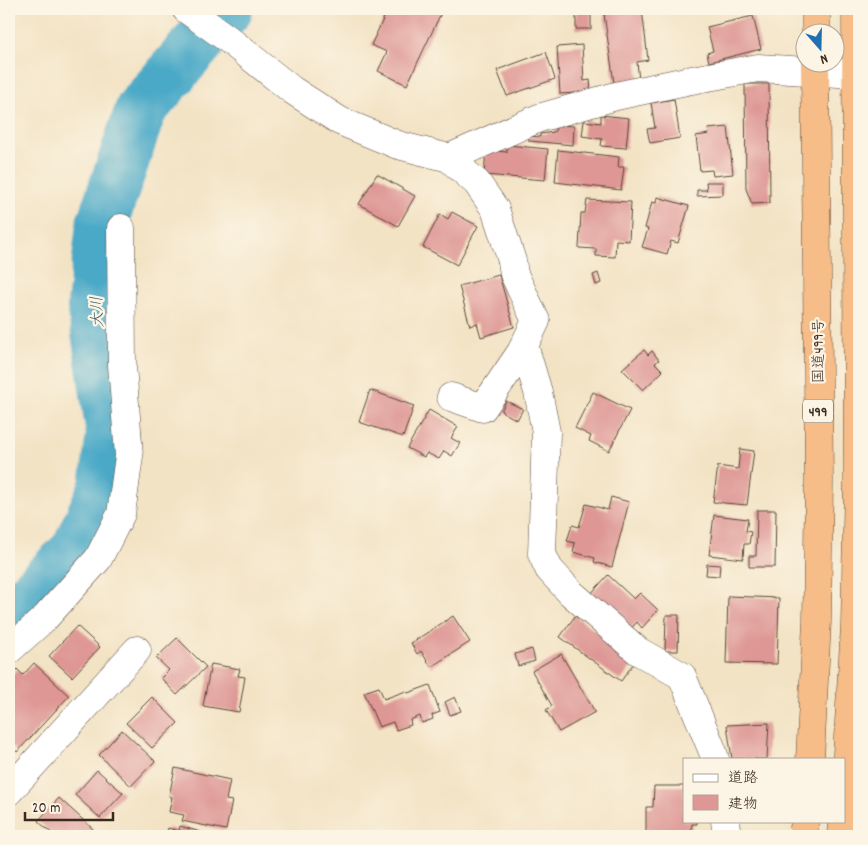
<svg xmlns="http://www.w3.org/2000/svg" width="868" height="845" viewBox="0 0 868 845" font-family="Dekko,'Klee One',sans-serif">
  <style>
    .lines { fill: none; stroke-linecap: round; stroke-linejoin: round }
    .river { stroke: #48a9c7; stroke-width: 52 }
    .building { fill: #de9794 }
    .minor-casing { stroke: #574637; stroke-width: 29 }
    .trunk-casing { stroke: #574637; stroke-width: 29 }
    .minor { stroke: #fff; stroke-width: 28 }
    .trunk { stroke: #f7bd88; stroke-width: 28 }
    .labels { text-anchor: middle; stroke-width: 4.5; stroke-linejoin: round; paint-order: stroke }
    .shield { fill: #fcf5e5; stroke: #75675a; stroke-width: 1 }
    .shield-label { font-size: 14px; font-weight: bold; fill: #3b2a1e }
    .street-label { font-size: 15px; fill: #3b2a1e; stroke: #fcf5e5 }
    .water-label { font-size: 16px; font-style: italic; fill: #405d62; stroke: #fcf5e5 }
  </style>
  <rect width="100%" height="100%" fill="#fcf5e5"/>
  <filter id="ink" filterUnits="userSpaceOnUse"><feTurbulence type="fractalNoise" baseFrequency=".02" numOctaves="2"/><feDisplacementMap in="SourceGraphic" scale="10" xChannelSelector="R" yChannelSelector="G"/><feConvolveMatrix kernelMatrix="1 2 1 2 8 2 1 2 1" color-interpolation-filters="sRGB"/></filter>
  <filter id="wash" filterUnits="userSpaceOnUse"><feTurbulence type="fractalNoise" baseFrequency=".0096" numOctaves="4" result="noise"/><feDisplacementMap in="SourceGraphic" scale="20" xChannelSelector="R" yChannelSelector="G"/><feGaussianBlur stdDeviation="1.12" result="paint"/><feColorMatrix in="noise" values="0 0 0 0 0 0 0 0 0 0 0 0 0 0 0 0 0 1.4 0 .05"/><feComposite in="paint" operator="in"/></filter>
  <g filter="url(#wash)">
    <rect width="100%" height="100%" fill="#f3e3c5"/>
    <g class="lines">
      <path class="river" d="M9,617l67,-66 29,-64 7,-53 -19,-129 9,-81 39,-115 86,-100"/>
    </g>
    <g id="blocks">
      <path class="building" d="M388,9h49l5,2 -35,74 -29,-14 9,-19 -16,-7z
        M576,9h15v20h-15z
        M642,9l6,51 -11,2 2,18 -25,3 -10,-69z
        M753,16l8,33 -52,13 -2,-9 6,-2 -6,-24z
        M582,45l2,36 6,-1 1,12 -31,2 -3,-47z
        M546,52l9,27 -48,17 -10,-26z
        M745,84h24l1,119 -18,1 -6,-15z
        M674,99l6,39 -30,5 -3,-14 8,-1 -4,-25z
        M601,115l28,3 -3,30 -25,-2 1,-7 -20,-3 2,-15 17,2z
        M558,125l16,1 -1,19 -44,-4v-5l11,1v-3l14,-2z
        M728,127l5,47 -20,2 -1,-6 -12,1 -4,-35 13,-2 -1,-5z
        M507,145l41,4 -3,31 -61,-5 2,-25 21,2z
        M558,150l61,7 -1,10h6l-3,23 -66,-8z
        M377,174l38,22 -17,30 -39,-22z
        M706,182h17v13l-26,1v-6h10z
        M657,197l32,9 -11,37 -7,-2 -4,13 -25,-7 6,-18 -3,-1 7,-26 4,1z
        M587,200l44,2 -2,39 -13,-1 -1,17 -19,-1v-7l-17,-1 2,-35h4z
        M452,212l26,14 -21,39 -34,-18 17,-33 8,5z
        M598,273l3,10 -5,2 -3,-10z
        M499,275l15,52 -33,10 -4,-14 -7,3 -11,-40z
        M644,350l4,5 4,-4 7,9 -4,3 8,8 -20,19 -21,-21z
        M370,390l44,16 -11,31 -44,-15z
        M593,392l37,18 -21,41 -20,-10 2,-5 -16,-8z
        M506,401l17,8 -6,11 -16,-9z
        M429,410l29,17 -7,11 9,5 -8,13 -8,-5 -5,8 -12,-6 -3,4 -17,-9z
        M740,449l14,2 -7,54 -34,-3 5,-36 20,3z
        M611,497l18,5 -17,65 -18,-5 1,-4 -22,-6 2,-9 -8,-2 5,-16 7,2 7,-23 22,6z
        M757,510h19l-1,57h-26v-11h7z
        M714,515l34,4 -2,12 5,1 -2,12h-5l-1,15 -34,-4z
        M707,564l13,1 -1,11 -13,-1z
        M608,575l26,24 6,-6 18,17 -16,18 -5,-6 -9,10 -40,-35z
        M728,596l51,2 -2,66 -51,-1z
        M666,615h13l-1,36h-13z
        M453,616l17,26 -39,25 -10,-16 -4,3 -6,-11z
        M575,616l61,44 -15,21 -61,-44z
        M77,626l23,21 -28,30 -23,-21z
        M177,638l29,29 -29,28 -16,-17 8,-8 -13,-12z
        M532,649l3,12 -17,5 -3,-12z
        M561,654l34,58 -36,20 -13,-22 6,-4 -20,-35z
        M34,663l35,33 -52,56 -8,-8v-66l8,-9 6,6z
        M211,664l29,5 -2,7 7,1 -6,35 -36,-6z
        M430,685l10,27 -8,3 1,4 -11,4 -2,-7 -10,4 1,5 -15,5 -3,-8 -14,5 -15,-35 15,-5 5,12 22,-8 2,2z
        M152,697l26,26 -26,25 -26,-25z
        M455,697l6,14 -11,4 -5,-13z
        M769,723l-2,36h-35l-5,-34z
        M122,730l33,31 -24,25 -32,-31z
        M175,768l55,12 -4,20 6,1 -6,29 -44,-9 2,-6 -15,-3 3,-15 -3,-1z
        M97,770l26,23 -23,25 -25,-23z
        M654,786h30v35h13v3h-5l-1,12h-45v-29h7z
        M59,798l34,31 -7,7h-31l-17,-15z
        M180,826l34,10h-48l2,-8 11,3z"/>
    </g>
  </g>
  <g filter="url(#ink)">
    <use href="#blocks" fill-opacity="0" stroke="#574637" stroke-width="1"/>
    <g class="lines">
      <g class="minor-casing">
        <path id="minor" d="M186,9l42,30 64,51 48,31 58,24 51,13 90,-40 77,-22 70,-15 72,-13 97,6
          M449,158l28,25 18,26 17,52 2,13 22,47 -15,31 -38,56 -32,-11
          M524,345l14,47 8,40 -4,122 7,15 22,24 67,58 44,25 31,76 2,7
          M9,650l36,-32 53,-59 23,-45 8,-58 -7,-91 -1,-137
          M9,791l128,-141
          M725,821l2,15"/>
      </g>
      <g class="trunk-casing">
        <path id="trunk" d="M816,32v-23
          M810,759l7,-138 2,-140 -4,-419
          M844,802l11,-176 3,-145 -2,-472
          M803,836l2,-15
          M841,836l1,-15"/>
      </g>
      <use href="#minor" class="minor"/>
      <use href="#trunk" class="trunk"/>
    </g>
  </g>
  <g class="labels">
    <rect class="shield" x="803" y="399.5" width="30" height="23" rx="4"/>
    <g class="shield-label">
      <text x="818" y="416">499</text>
    </g>
    <g class="street-label">
      <text transform="translate(818 351) rotate(-90)" y="5">国道499号</text>
    </g>
    <g class="water-label">
      <text transform="translate(96 312) rotate(-93)" y="6">大川</text>
    </g>
  </g>
  <rect width="868" height="845" fill="none" stroke="#fcf5e5" stroke-width="30"/>
  <rect x="683" y="758" width="162" height="65" fill="#fcf5e5" stroke="#afa495"/>
  <rect x="693" y="774" width="25" height="8" fill="#ffffff" stroke="#afa495"/>
  <text x="728" y="782" font-size="15" fill="#3b2a1e">道路</text>
  <rect x="693" y="795" width="25" height="15" fill="#de9794" stroke="#afa495"/>
  <text x="728" y="808" font-size="15" fill="#3b2a1e">建物</text>
  <g transform="translate(820 48) rotate(160)"><circle r="24" fill="#fcf5e5" stroke="#afa495"/>
  <path d="M0-4L9 19L0 12L-9 19Z" fill="#1f6fb2"/>
  <text y="-8" font-size="14" font-weight="bold" text-anchor="middle" fill="#3b2a1e">N</text>
  </g>
  <path d="M25 812v8h88v-8" fill="none" stroke="#3b2a1e" stroke-width="2.5"/>
  <text x="32" y="812" font-size="15" fill="#3b2a1e" stroke="#fcf5e5" stroke-width="4" paint-order="stroke">20 m</text>
</svg>
